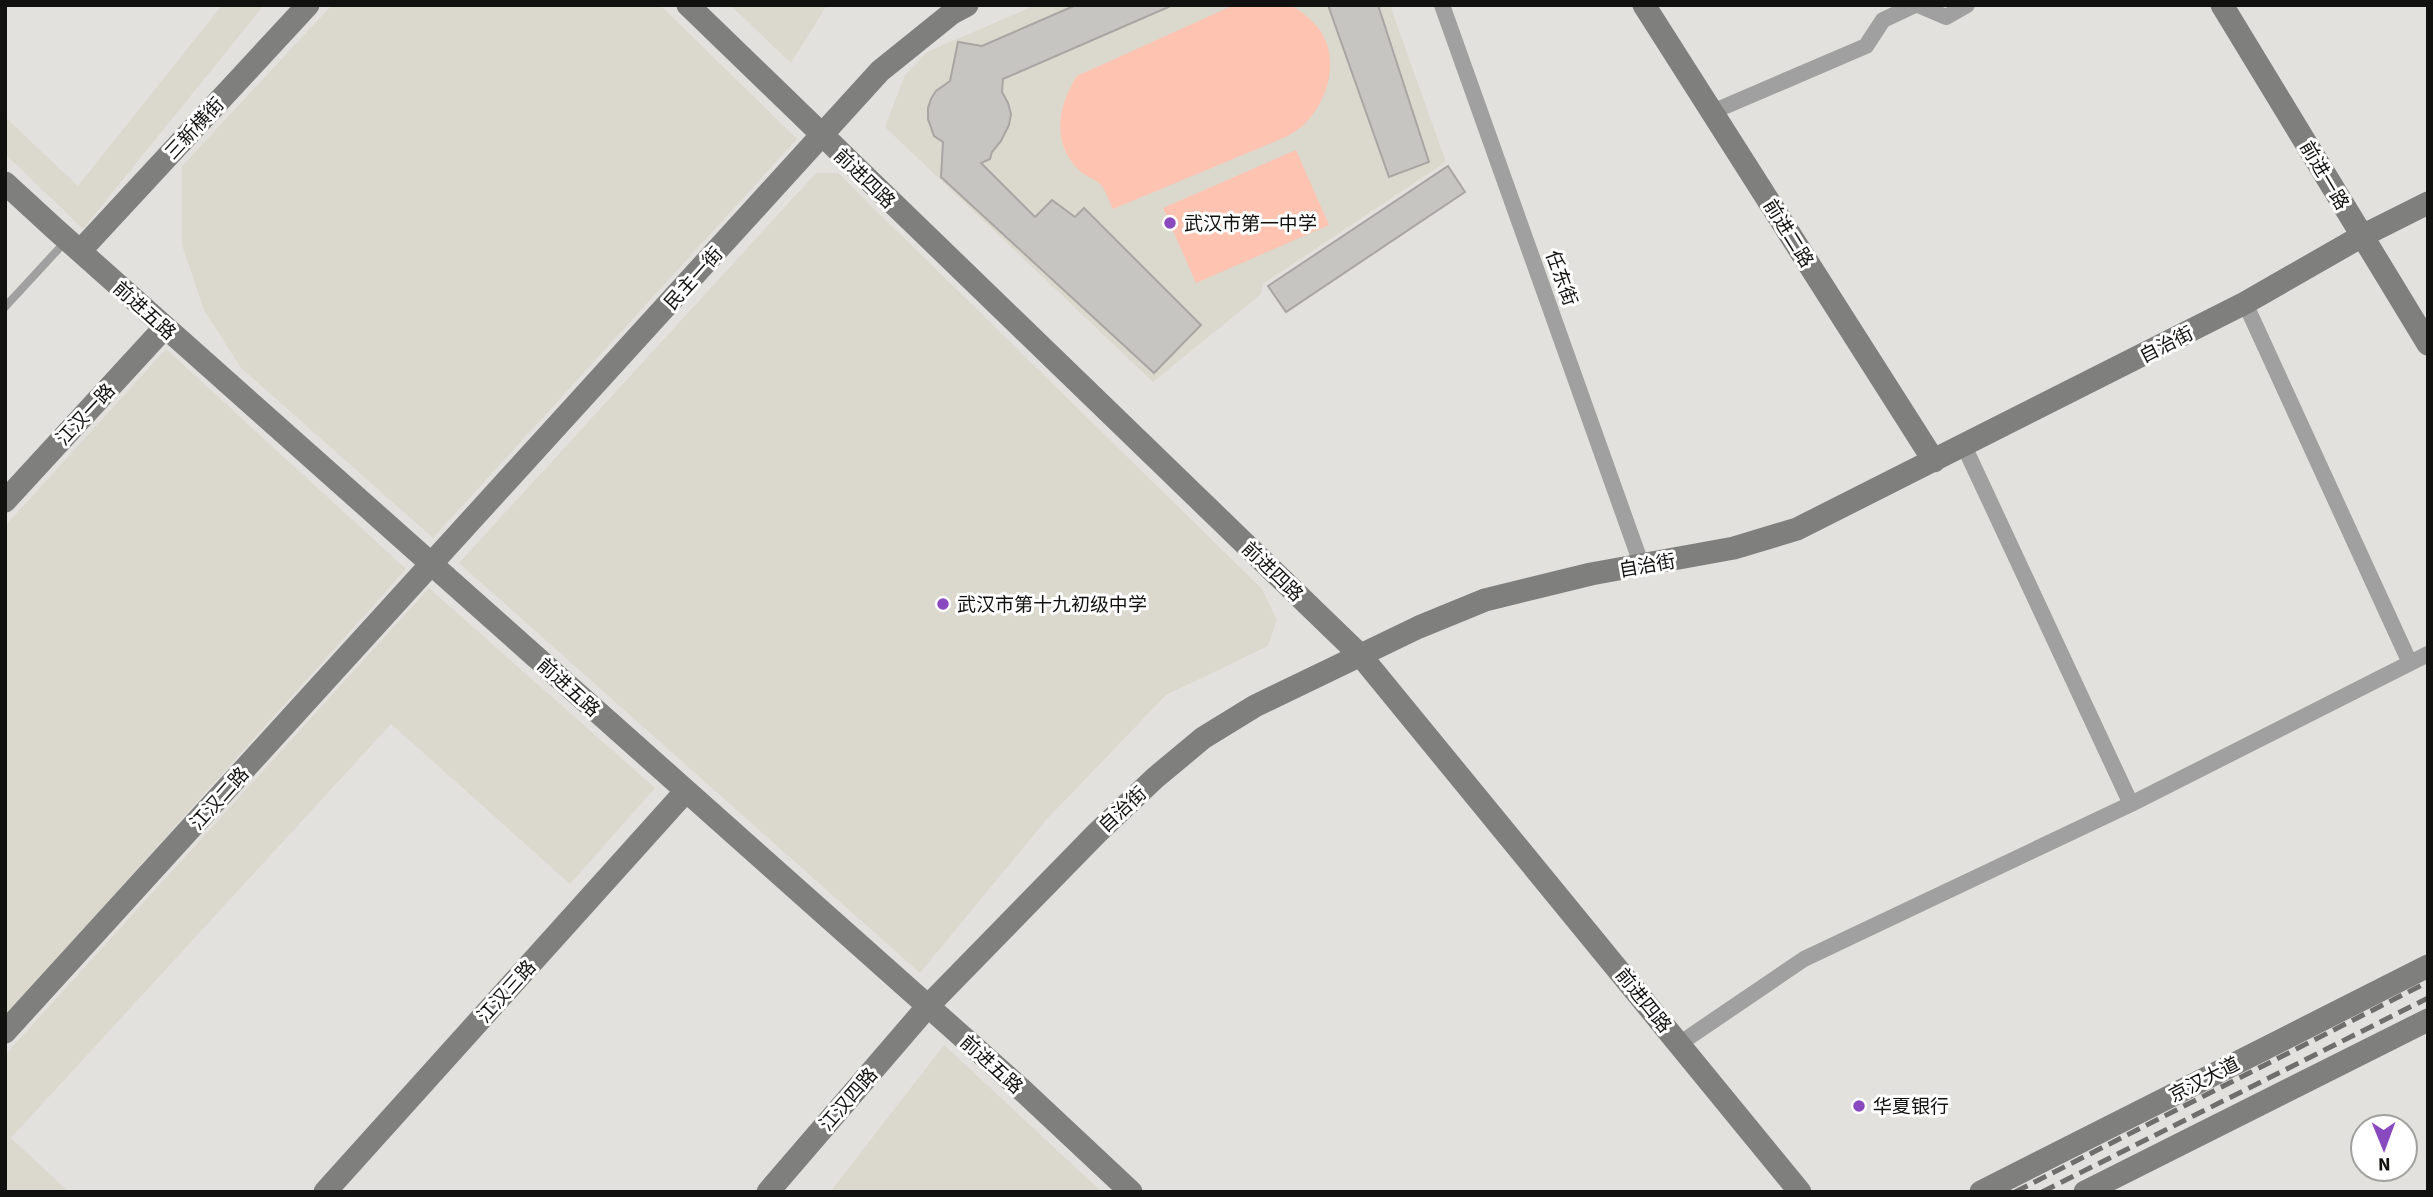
<svg xmlns="http://www.w3.org/2000/svg" width="2433" height="1197" viewBox="0 0 2433 1197" font-family="'Source Sans 3','Noto Sans SC',sans-serif">
  <style>
    .built { fill: #dbd9ce }
    .green { fill: #fec3b1 }
    .building { fill: #c7c5c2; stroke: #a8a5a3; stroke-width: 2 }
    .lines { fill: none; stroke-linecap: round; stroke-linejoin: round }
    .lane { stroke: #9fa09f; stroke-width: 8 }
    .street { stroke: #9fa09f; stroke-width: 16 }
    .secondary { stroke: #7f807e; stroke-width: 23 }
    .rail { stroke: #6f6e6d; stroke-width: 5; stroke-dasharray: 14 7; stroke-linecap: butt }
    .poi-dot { fill: #8a4abf; stroke: #fff; stroke-width: 2.5 }
    .labels { text-anchor: middle; stroke-width: 6; stroke-linejoin: round; paint-order: stroke }
    .street-label { font-size: 19px; fill: #111110; stroke: #fff }
    .poi-label { font-size: 19px; fill: #111110; stroke: #fff; text-anchor: start }
  </style>
  <rect width="100%" height="100%" fill="#e2e1de"/>
  <path class="built" d="M222,5h42l-181,224 -78,-75v-37l73,69z
    M332,5h328l137,134 -364,399 -192,-170 -37,-58 -22,-65v-79z
    M730,5h97l-36,58z
    M1036,5h354l56,157 -183,122 -2,10 -108,88 -268,-255 20,-52 22,-23z
    M816,173h22l424,416 15,31 -9,26 -102,49 -120,125 -126,153 -461,-410z
    M166,349l240,220 -401,447v-490z
    M429,588l226,200 -85,96 -179,-160 -380,414 58,54h-64v-137z
    M944,1045l144,134 14,13h-272z"/>
  <path class="green" d="M1234,5c13,0 44,-3 55,0 11,4 23,15 30,24 20,27 11,66 -10,90 -5,7 -14,12 -21,17l-175,73c-4,-7 -7,-19 -13,-25 -5,-5 -13,-7 -19,-12 -30,-27 -24,-65 -4,-96z
    M1296,150l33,75 -133,58 -33,-75z"/>
  <path class="building" d="M1076,5h97l-170,74 -1,13 6,11 3,11 -2,11 -8,16 -9,11 -2,7 -9,4 54,54 17,-17 23,17 9,-9 117,117 -47,48 -213,-196 2,-35 -9,-6 -6,-17v-11l3,-9 5,-8 14,-10 8,-39 24,4z
    M1328,5h50l51,157 -40,15z
    M1448,166l17,26 -179,120 -18,-26z"/>
  <g class="lines">
    <path class="lane" d="M5,307l60,-65"/>
    <path class="street" d="M1442,5l200,561
      M1918,5l28,12 21,-12
      M1712,112l154,-66 17,-26 32,-15
      M2245,303l165,360
      M1964,446l167,358
      M1679,1044l125,-85 327,-155 297,-150"/>
    <path class="secondary" d="M688,5l673,651 439,536
      M1644,5l290,456
      M2222,5l206,339
      M5,183l49,45 966,860 111,104
      M80,251l228,-246
      M5,501l160,-174
      M5,1032l875,-961 72,-58 15,-8
      M325,1192l361,-401
      M768,1192l160,-186 169,-173 58,-55 48,-40 52,-32 164,-79 66,-27 106,-26 143,-26 63,-19 448,-226 117,-67 66,-33
      M1981,1192l447,-226
      M2085,1192l343,-172"/>
    <path class="rail" d="M2015,1192l413,-210
      M2042,1192l386,-194"/>
  </g>
  <g class="poi-dot">
    <circle cx="1170" cy="223" r="7"/>
    <circle cx="943" cy="604" r="7"/>
    <circle cx="1859" cy="1106" r="7"/>
  </g>
  <g class="labels">
    <g class="street-label">
      <text transform="translate(194 128) rotate(-47)" y="7">三新横街</text>
      <text transform="translate(2325 175) rotate(59)" y="7">前进一路</text>
      <text transform="translate(865 178) rotate(44)" y="7">前进四路</text>
      <text transform="translate(1789 233) rotate(58)" y="7">前进二路</text>
      <text transform="translate(693 278) rotate(-48)" y="7">民主一街</text>
      <text transform="translate(1562 278) rotate(70)" y="7">任东街</text>
      <text transform="translate(145 310) rotate(42)" y="7">前进五路</text>
      <text transform="translate(2166 344) rotate(-27)" y="7">自治街</text>
      <text transform="translate(85 414) rotate(-47)" y="7">江汉一路</text>
      <text transform="translate(1647 565) rotate(-10)" y="7">自治街</text>
      <text transform="translate(1273 571) rotate(44)" y="7">前进四路</text>
      <text transform="translate(569 687) rotate(42)" y="7">前进五路</text>
      <text transform="translate(219 798) rotate(-48)" y="7">江汉二路</text>
      <text transform="translate(1122 809) rotate(-43)" y="7">自治街</text>
      <text transform="translate(506 991) rotate(-48)" y="7">江汉三路</text>
      <text transform="translate(1644 1000) rotate(51)" y="7">前进四路</text>
      <text transform="translate(992 1064) rotate(42)" y="7">前进五路</text>
      <text transform="translate(2204 1079) rotate(-27)" y="7">京汉大道</text>
      <text transform="translate(848 1099) rotate(-49)" y="7">江汉四路</text>
    </g>
    <g class="poi-label">
      <text x="1184" y="230">武汉市第一中学</text>
      <text x="957" y="611">武汉市第十九初级中学</text>
      <text x="1873" y="1113">华夏银行</text>
    </g>
  </g>
  <rect width="2433" height="1197" fill="none" stroke="#111110" stroke-width="14"/>
  <g transform="translate(2384 1148) rotate(179)"><circle r="33" fill="#ffffff" stroke="#a0a09f" stroke-width="2"/>
  <path d="M0-5L12 26L0 18L-12 26Z" fill="#8a4abf"/>
  <text y="-10" font-size="19" font-weight="bold" text-anchor="middle" fill="#111110">N</text>
  </g>
</svg>
